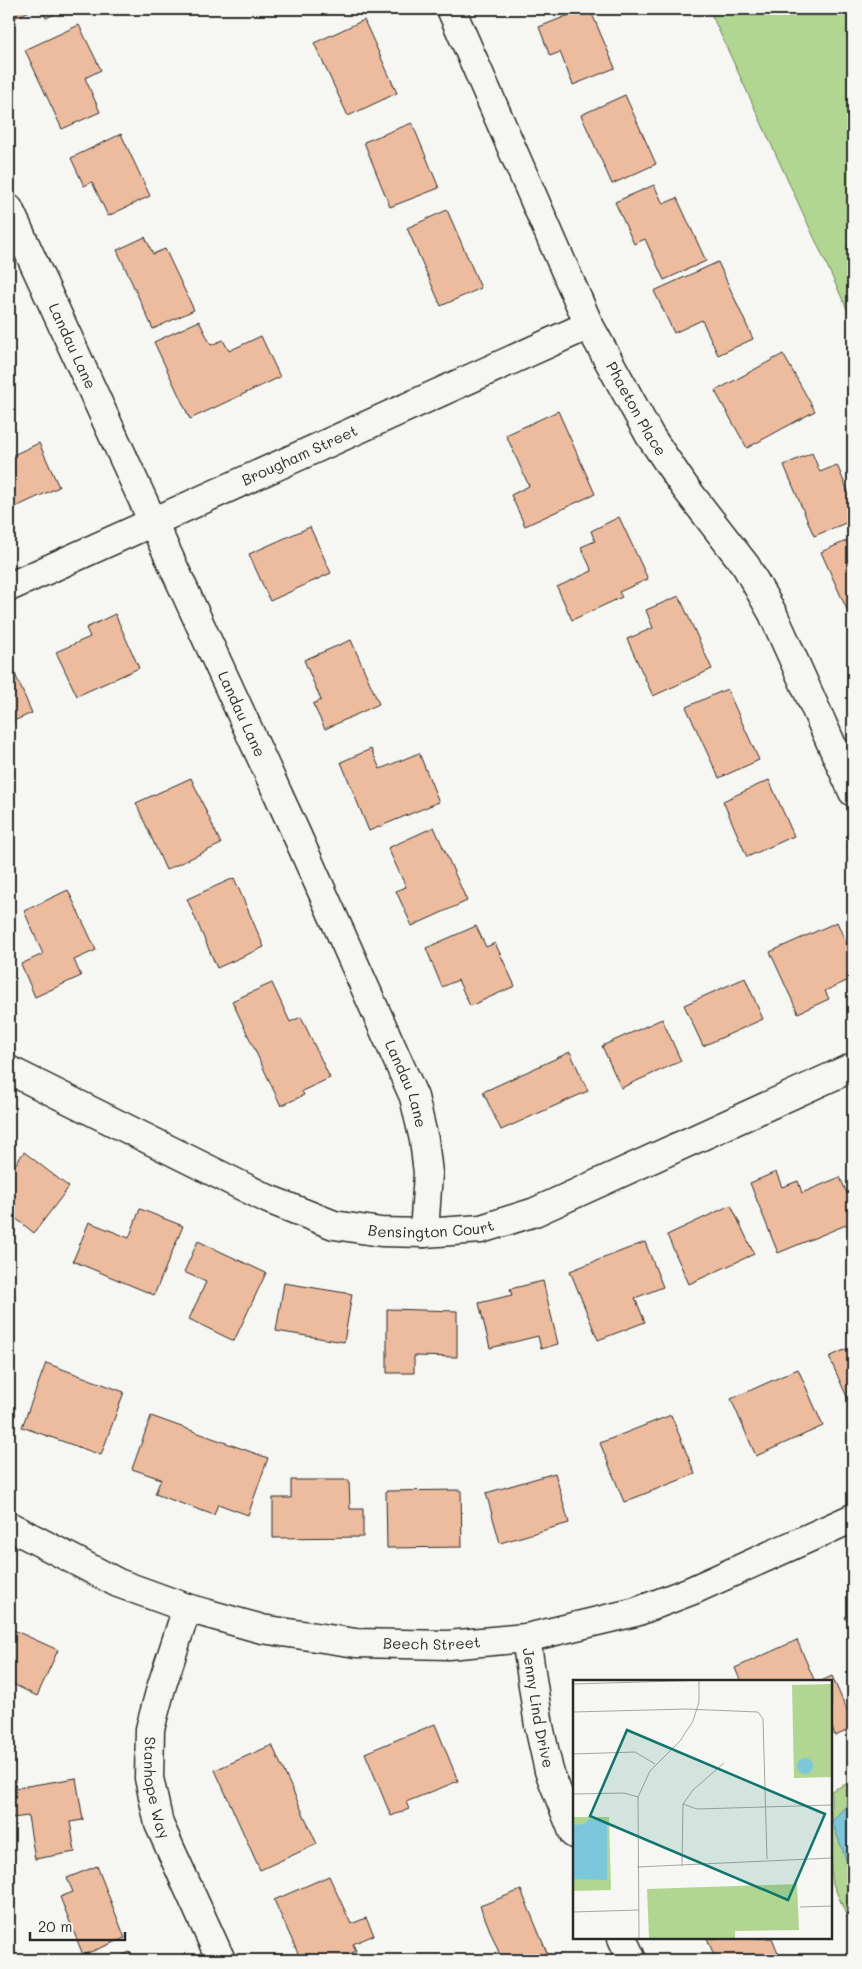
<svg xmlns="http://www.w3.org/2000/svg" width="862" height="1969" viewBox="0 0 862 1969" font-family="Mali,sans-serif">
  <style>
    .green { fill: #b1d691; stroke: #6e805e }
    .water { fill: #7dc7dd; stroke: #5c8996 }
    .building { fill: #edbc9e; stroke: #2b2b2b }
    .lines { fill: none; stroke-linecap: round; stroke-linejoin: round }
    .street-casing { stroke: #2b2b2b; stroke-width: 31 }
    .secondary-casing { stroke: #2b2b2b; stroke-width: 31 }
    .street { stroke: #f6f6f2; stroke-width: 28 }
    .secondary { stroke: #f6f6f2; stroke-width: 28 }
    .labels { text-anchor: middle; stroke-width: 4; stroke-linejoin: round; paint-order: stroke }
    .street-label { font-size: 15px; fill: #2b2b2b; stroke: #f6f6f2 }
    .inset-road { fill: none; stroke: #a5a5a2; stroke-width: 1 }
    .view { fill: #0f766e; fill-opacity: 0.15; stroke: #0f766e; stroke-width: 2.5 }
    .inset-edge { fill: none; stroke: #2b2b2b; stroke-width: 2.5 }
  </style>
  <rect width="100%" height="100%" fill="#f6f6f2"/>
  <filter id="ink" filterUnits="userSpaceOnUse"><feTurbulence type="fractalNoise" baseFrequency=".02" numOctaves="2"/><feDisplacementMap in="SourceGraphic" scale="10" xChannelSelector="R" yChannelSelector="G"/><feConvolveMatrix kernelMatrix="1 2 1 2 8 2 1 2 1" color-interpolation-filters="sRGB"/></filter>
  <g filter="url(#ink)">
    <path class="green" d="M709,9h144v313z
      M853,1781v150l-22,-52v-88z"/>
    <path class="water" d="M853,1801v78l-21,-58 16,-17z"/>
    <path class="building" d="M9,9h25l-22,10z
      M41,9h25l-20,9z
      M584,9h6l25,59 -42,17 -13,-33 -10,4 -11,-29z
      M364,20l33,73 -49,23 -34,-73z
      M79,25l22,45 -16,8 15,34 -38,17 -37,-79z
      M625,95l31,69 -44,20 -31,-69z
      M412,123l27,65 -49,19 -26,-65z
      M121,134l29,62 -42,20 -16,-34 -8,4 -13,-28z
      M654,185l9,19 14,-6 29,63 -42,19 -19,-41 -11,5 -19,-42z
      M447,210l34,78 -40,18 -34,-78z
      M145,237l8,17 12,-5 29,61 -41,19 -36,-79z
      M718,262l35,77 -35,16 -16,-35 -28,13 -20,-42z
      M199,321l12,24 12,-5 6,11 32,-15 19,41 -90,42 -36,-77z
      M783,354l32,57 -68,37 -32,-57z
      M558,411l37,83 -70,32 -14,-31 18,-9 -23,-51z
      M39,443l20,44 -50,23v-53z
      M812,453l8,19 17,-7 16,38v17l-39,16 -30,-71z
      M619,517l29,62 -29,13 3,5 -50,23 -15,-33 35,-16 -11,-24 14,-6 -4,-10z
      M310,527l21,46 -61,28 -21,-47z
      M853,538v85l-32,-71z
      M679,596l33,73 -59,27 -26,-57 26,-11 -7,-18z
      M115,614l24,54 -62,28 -21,-44 34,-15 -4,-9z
      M351,640l28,64 -54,25 -12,-25 8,-4 -17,-40z
      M11,665l21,48 -23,10v-57z
      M727,689l32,71 -40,18 -33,-71z
      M371,749l9,20 39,-16 20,49 -70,29 -28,-69z
      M191,778l30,66 -55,26 -30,-67z
      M769,780l25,56 -47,21 -24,-56z
      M434,827l33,74 -55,25 -16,-35 10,-4 -18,-39z
      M234,878l30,69 -47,21 -30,-69z
      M68,890l28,60 -22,10 7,16 -46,21 -14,-33 22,-10 -19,-43z
      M837,922l16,37v19l-28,13 4,8 -31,14 -28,-61z
      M476,926l10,21 9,-4 20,43 -45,20 -12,-26 -16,7 -16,-39z
      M745,978l18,41 -60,27 -19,-41z
      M272,983l18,39 11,-5 29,61 -28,13 2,4 -23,11 -49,-105z
      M662,1019l19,42 -60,27 -19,-42z
      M570,1052l18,39 -87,39 -18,-38z
      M24,1152l45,35 -35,46 -25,-20v-40z
      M776,1172l6,15 16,-6 4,12 38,-16 13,31v14l-75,31 -28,-70z
      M731,1205l23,49 -65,30 -22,-49z
      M140,1209l43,17 -29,69 -81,-34 16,-39 40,16z
      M198,1241l68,32 -32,68 -45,-22 17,-37 -22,-10z
      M645,1242l18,45 -28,11 10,24 -47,18 -28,-69z
      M543,1281l15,63 -17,5 -3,-13 -48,12 -11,-45 33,-8 -2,-6z
      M284,1283l68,11 -8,48 -68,-11z
      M387,1309l70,2v46l-43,-1v17h-27z
      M853,1346v64l-24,-53z
      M46,1363l78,29 -23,63 -79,-28z
      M798,1369l25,57 -67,30 -25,-57z
      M671,1415l24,59 -71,28 -24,-59z
      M151,1416l117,42 -20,57 -30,-11 -4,11 -59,-21 6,-15 -29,-10z
      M555,1473l14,50 -69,20 -14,-50z
      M291,1480h58l1,29h13v28l-90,1v-40h18z
      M461,1490l1,57 -75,1 -1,-57z
      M853,1613v21l-8,-17z
      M9,1628l49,22 -21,46 -28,-14z
      M797,1640l18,42h-74l-6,-14z
      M832,1676l21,48v4l-18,8 -4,-11v-43h-12z
      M435,1724l23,57 -52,21 3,7 -18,7 -26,-63z
      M272,1745l45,99 -57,26 -45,-100z
      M76,1778l7,42 -13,2 5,30 -40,7 -7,-43 -16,2 -3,-29z
      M97,1866l28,72 -42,17 -23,-58 13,-5 -6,-14z
      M329,1876l22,48 15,-6 8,17 -21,9 3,7 -20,9h-35l-27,-60z
      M521,1890l29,70h-48l-22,-54z
      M707,1938h65l9,22h-65z
      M130,1952l3,8h-22z"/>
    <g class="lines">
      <g class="street-casing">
        <g id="street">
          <path id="s1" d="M451,9l138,316 61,111 34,50 62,80 27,48 80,178"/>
          <path id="s2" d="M9,209l286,622 119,266 10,43 4,33 -4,60"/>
          <path id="s3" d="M9,587l580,-262"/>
          <path id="s4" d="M9,1070l259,129 66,26 47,7 43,1 57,-4 54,-17 318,-145"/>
          <path id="s5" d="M187,1608l-26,80 -11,41 -1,49 10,46 62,136"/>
          <path id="s6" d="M526,1638l13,88 10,45 25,63"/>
          <path d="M622,1938l10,22"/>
        </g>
      </g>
      <g class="secondary-casing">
        <g id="secondary">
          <path id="s7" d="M9,1526l109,57 69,25 75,21 94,14 92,2 78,-7 110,-26 57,-22 160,-72"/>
        </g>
      </g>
      <use href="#street" class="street"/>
      <use href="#secondary" class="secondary"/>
    </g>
  </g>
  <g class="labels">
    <g class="street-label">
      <text dy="5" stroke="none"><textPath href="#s2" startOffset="151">Landau Lane</textPath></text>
      <text dy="5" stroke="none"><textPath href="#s1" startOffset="441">Phaeton Place</textPath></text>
      <text dy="5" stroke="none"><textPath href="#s3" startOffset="319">Brougham Street</textPath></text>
      <text dy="5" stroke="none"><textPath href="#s2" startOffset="556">Landau Lane</textPath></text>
      <text dy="5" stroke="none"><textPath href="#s2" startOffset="961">Landau Lane</textPath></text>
      <text dy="5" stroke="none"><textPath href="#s4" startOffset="458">Bensington Court</textPath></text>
      <text dy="5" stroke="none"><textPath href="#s7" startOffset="445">Beech Street</textPath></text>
      <text dy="5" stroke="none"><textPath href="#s6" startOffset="71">Jenny Lind Drive</textPath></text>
      <text dy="5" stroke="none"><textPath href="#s5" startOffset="186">Stanhope Way</textPath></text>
    </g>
  </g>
  <g transform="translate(573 1680)">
    <rect width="259" height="259" fill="#f6f6f2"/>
    <path d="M259,4v93l-38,1 -2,-93zM0,137h36l2,73 -38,1zM224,204l2,46 -64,1v7h-86l-2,-49z" fill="#b1d691"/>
    <path d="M224 86a8 8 0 1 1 16 0a8 8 0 1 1-16 0ZM16,139l18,3v58l-34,-1v-54l11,-1z" fill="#7dc7dd"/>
    <path class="inset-road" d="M0,4l137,-4M0,32l113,-3 72,3 5,7 4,140M0,74l62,-2 20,12M0,114l51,-1 14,4M110,124l14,5 135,-4M109,186l1,-62 10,-14 31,-27M64,187l195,-9M227,227l32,-1M0,232l65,-2M66,258l-1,-141 12,-26 30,-30 13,-20 6,-19v-22"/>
    <path class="view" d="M54,50l198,84 -37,86 -198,-84z"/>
    <rect width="259" height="259" class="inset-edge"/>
  </g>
  <rect width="862" height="1969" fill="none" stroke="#f6f6f2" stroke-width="30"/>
  <rect x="15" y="15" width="832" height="1939" fill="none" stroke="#2b2b2b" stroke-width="2" filter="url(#ink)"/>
  <path d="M30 1932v8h95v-8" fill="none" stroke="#2b2b2b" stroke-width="2.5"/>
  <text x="38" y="1932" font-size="15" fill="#2b2b2b" stroke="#f6f6f2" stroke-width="4" paint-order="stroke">20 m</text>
</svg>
